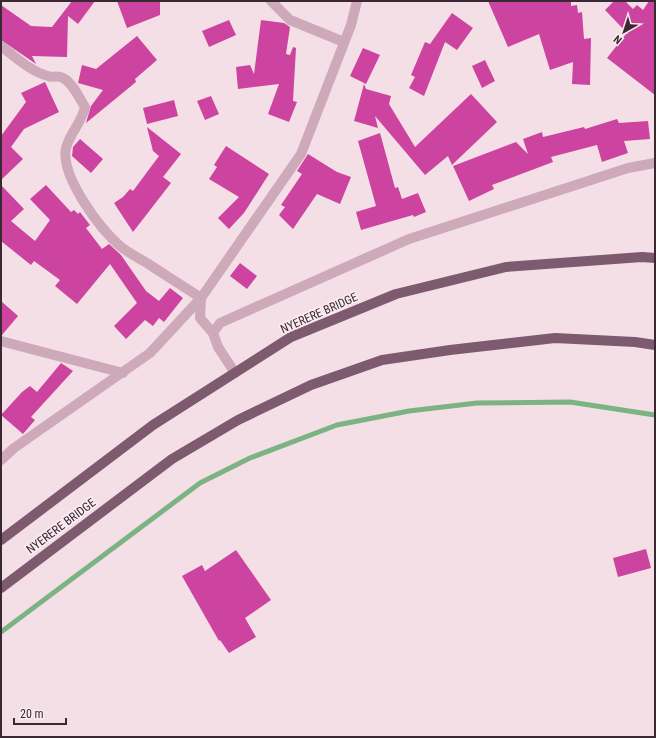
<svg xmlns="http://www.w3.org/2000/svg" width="656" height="738" viewBox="0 0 656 738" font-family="'Roboto Condensed',sans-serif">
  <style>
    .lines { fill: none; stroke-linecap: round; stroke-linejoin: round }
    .stream { stroke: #7cb383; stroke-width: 5 }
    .building { fill: #cc449f }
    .minor { stroke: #cda9ba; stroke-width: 10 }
    .major { stroke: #7d5a6e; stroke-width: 10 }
    .labels { text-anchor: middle; stroke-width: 3.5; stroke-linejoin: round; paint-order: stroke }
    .street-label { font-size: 12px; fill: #3a2933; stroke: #fbecf1 }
  </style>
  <rect width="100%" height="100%" fill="#f4dfe7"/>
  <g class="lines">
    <path class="stream" d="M1,632l199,-149 50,-25 87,-33 72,-14 68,-8 93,-1 85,13"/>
  </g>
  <path class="building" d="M72,1h23l-17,23 -10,-8 -1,41 -35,-1 4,8 -35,-24v-35l30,21 21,1z
    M117,1h43v14l-33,13z
    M488,1h83v5l6,-1 1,8 4,-1 2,27 7,-1 -1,47 -18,-1 1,-22 -23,8 -11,-36 -31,13z
    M614,1h11l8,8 4,-4 6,5 6,-9h6v94l-48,-37 19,-24h2l-23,-24z
    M452,13l21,15 -16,22 -12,-8 -21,54 -15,-8 6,-11 -4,-2 14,-33 5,2z
    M229,20l7,15 -27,12 -7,-16z
    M261,20l23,3 6,4 -4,27 4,1 3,-8 3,1 -3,53 4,1 -8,20 -21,-8 11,-30 -41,5 -2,-22 14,-2 4,9z
    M137,36l20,24 -22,19 1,3 -50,41 5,-17 12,-16 -25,-7 4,-18 14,4z
    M363,48l17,7 -14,29 -16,-8z
    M485,60l10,21 -13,7 -10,-22z
    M45,82l14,30 -35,17 -13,18 12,12 -22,21v-44l25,-34 -5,-9z
    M364,84l2,5 25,7 -2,8 26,43 56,-53 26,28 -45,43 -4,-9 -23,19 -50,-59 3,12 -24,-7z
    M211,96l8,18 -14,6 -8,-19z
    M174,100l4,16 -31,8 -4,-16z
    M617,119l2,4 29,-2 2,18 -26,2 4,12 -26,9 -5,-17 -46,12 2,5 -61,23 2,4 -25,12 -16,-35 63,-24 12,12 -5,-15 19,-7 1,5 41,-10 1,2z
    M147,127l34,27 -18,23 8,6 -38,49 -19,-29 9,-6 7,-8 3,2 26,-35 -6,-5z
    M380,133l15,55 3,-1 4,12 16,-6 8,19 -12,5 -1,-2 -52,15 -5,-18 20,-6 -18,-65z
    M80,139l23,20 -12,14 -19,-17 1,-9z
    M226,146l43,28 -25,39 -15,16 -11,-11 21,-21 -30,-18 8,-12 -3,-2z
    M308,154l29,18 14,5 -11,27 -23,-10 -24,35 -14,-14 6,-8 -4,-2 21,-31 -5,-3z
    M1,185l23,24 -13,12 24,20 15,-21 -20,-21 16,-14 25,27 3,-2 4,4 2,-2 10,13 -4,3 16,21 7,-5 12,11 25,36 13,10 11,-13 13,10 -19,24 -5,-4 -6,8 -8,-6 -19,19 -12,-13 23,-23 -27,-39 -33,40 -22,-18 5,-6 -26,-19 -3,4 -30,-24z
    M240,263l17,13 -10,13 -17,-13z
    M1,301l17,15 -16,19h-1z
    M61,363l12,8 -42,46 4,3 -12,14 -22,-19 21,-23 8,-6 7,6z
    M646,549l5,19 -33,9 -5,-19z
    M236,550l35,50 -26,18 11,19 -27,16 -9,-13 -1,1 -37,-65 20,-11 3,6z"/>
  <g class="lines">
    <path class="minor" d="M271,1l19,19 54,22
      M1,46c14,11 29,25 47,30 4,2 10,-1 15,2 10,5 16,20 22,29 -3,15 -15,26 -19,41 -6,28 34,81 55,99 8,6 17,11 26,16 18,12 36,23 54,35l-1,20 13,15
      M1,341l122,32
      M235,373l-17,-26 -5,-14 7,-10 189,-84 219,-71 27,-5
      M1,460l13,-12 136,-95 51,-55 100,-144 50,-129 6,-24"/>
    <path class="major" d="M1,540l152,-115 138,-88 105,-43 110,-27 136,-10 13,1
      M1,588l171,-129 66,-39 73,-35 71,-25 68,-10 105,-12 80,4 20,3"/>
  </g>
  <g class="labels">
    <g class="street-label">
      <text transform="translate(319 313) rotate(-24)" y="4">NYERERE BRIDGE</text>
      <text transform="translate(61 526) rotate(-37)" y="4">NYERERE BRIDGE</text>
    </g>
  </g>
  <rect width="656" height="738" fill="none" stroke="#3a2933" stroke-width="4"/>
  <g transform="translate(624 32) rotate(219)" stroke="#fbecf1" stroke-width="3" paint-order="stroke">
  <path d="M0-3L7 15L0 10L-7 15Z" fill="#3a2933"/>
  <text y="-6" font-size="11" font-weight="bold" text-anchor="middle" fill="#3a2933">N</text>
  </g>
  <path d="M14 718v6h52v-6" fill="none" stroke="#3a2933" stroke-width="2"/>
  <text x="20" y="718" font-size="12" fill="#3a2933" stroke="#fbecf1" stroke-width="3" paint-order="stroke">20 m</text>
</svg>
